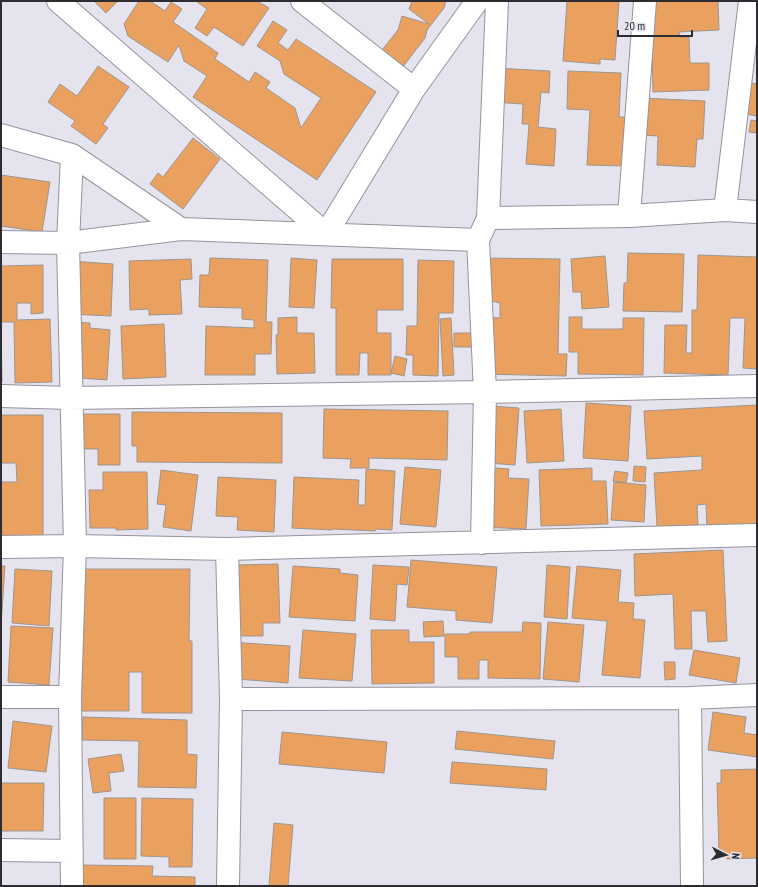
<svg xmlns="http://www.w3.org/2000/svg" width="758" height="887" viewBox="0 0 758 887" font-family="'PT Sans Narrow',sans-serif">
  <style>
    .building { fill: #eaa15f; stroke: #9e958e }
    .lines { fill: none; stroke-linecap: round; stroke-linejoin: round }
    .street-casing { stroke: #95939d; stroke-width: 24 }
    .street { stroke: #fff; stroke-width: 22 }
  </style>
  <rect width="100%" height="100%" fill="#e5e3ee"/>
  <path class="building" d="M94,1h24l-12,12z
    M139,1h11l15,10 6,-9 11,7 -9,13 45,31 -3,6 34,23 6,-10 15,10 -4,6 29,20 6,20 20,-30 -37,-24 -4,-13 -23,-15 16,-25 14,9 -9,13 10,7 8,-11 80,53 -59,88 -124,-83 14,-21 -23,-15 -5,-16 -11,17 -40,-26 -4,-12z
    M196,1h61l12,7 -26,38 -29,-19 -7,9 -12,-8 12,-19z
    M412,1h34l-2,7 -17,22 -2,8 -23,30 -20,-18 16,-20 4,-14 27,8 -20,-15z
    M567,1h52l-4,59 -15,-1v5l-37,-3z
    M654,1h64l1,29 -40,2 1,5h9l1,26h19v27l-56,2 -2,-81z
    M98,66l31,21 -26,37 5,4 -12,16 -25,-18 4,-5 -27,-19 12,-18 17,12z
    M496,68l54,3 -1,22 -8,-1 -3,35 18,2 -2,37 -28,-2 3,-40h-7l1,-20 -30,-2z
    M568,71l53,2 -2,44h6l-2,49 -36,-1 3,-55 -23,-1z
    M737,81l20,3v32l-24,-4z
    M642,98l63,3 -2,38h-6l-2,28 -38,-2 1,-29 -18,-1z
    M751,120l6,1v12l-8,-1z
    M193,138l27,21 -37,50 -33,-25 8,-11 5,4z
    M1,175l49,7 -8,50 -41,-6z
    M628,253l56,1 -2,58 -59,-1 1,-28h3z
    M698,255l59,2v112l-14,-1 2,-50h-15l-2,57 -64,-2 1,-48h22l-1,28h6v-43h5z
    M605,256l4,51 -27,2 -1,-17h-8l-2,-33z
    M210,258l58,2 -2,62h6l-1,32h-16v21h-50l1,-49 48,2v-8l-12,-1v-11l-43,-1 1,-32h9z
    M291,258l26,2 -3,48 -25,-1z
    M481,258l79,1 -2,95h9l-1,22 -83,-2 1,-57 16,1v-15l-16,-4z
    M191,259l1,20 -12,1 2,34 -33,1v-6l-19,1 -1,-49z
    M332,259h71v51h-26v23h14v42h-23v-22h-8l-1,22h-23v-67h-5z
    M418,260l36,1 -1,52h-14l-1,63 -25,-1v-20h-7l1,-29h10z
    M70,261l43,3 -2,52 -44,-2z
    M43,265v48l-12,1v-11h-14v17l33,-1 2,63 -37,1 -1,-61h-13l1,60h-1v-116z
    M297,317v16h17l1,40 -38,1 -1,-39h2v-17z
    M569,317h13v12h41v-11h21l-1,57 -65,-1v-22h-9z
    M451,318l3,57 -11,1 -3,-57z
    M69,322l21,1v5l20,2 -3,50 -42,-3z
    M164,324l2,53 -43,2 -2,-53z
    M454,333h22v14h-22z
    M395,356l12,3 -3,17 -13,-3z
    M586,403l45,3 -3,55 -45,-3z
    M757,405v120l-50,3 -1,-24 -9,1 1,20 -41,2 -3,-54 48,-3v-14l-55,3 -3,-48z
    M492,406l27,2 -4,57 -27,-2z
    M324,409l124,2 -1,49 -78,-2v10h-19l1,-9 -28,-1z
    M561,409l3,52 -37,2 -3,-52z
    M132,412l150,1v50l-145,-1v-16h-5z
    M76,414h44v51h-22v-16h-22z
    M1,415h42v121h-41l-1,-54h16l-1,-19h-15z
    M634,466l12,1 -1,15 -12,-1z
    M405,467l36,3 -5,57 -36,-3z
    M484,467l25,2 -1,9 21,1 -3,50 -45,-2z
    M592,468v13h14l2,43 -67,2 -2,-56z
    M366,469l29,2 -3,59 -16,-1 -1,2 -42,-2 -1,1 -40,-2 2,-51 65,3 -1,25h7z
    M161,470l37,5 -7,56 -28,-4 3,-22 -9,-1z
    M615,471l13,2 -2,10 -13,-2z
    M103,472h44l1,57 -32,1v-2h-26l-1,-38h14z
    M218,477l58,3 -2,52 -37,-2 1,-13 -22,-1z
    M614,482l32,3 -2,37 -33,-2z
    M723,550l4,91 -19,1 -2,-31h-15l1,38h-17l-2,-55 -38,2 -1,-42z
    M411,560l86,7 -5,56 -36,-3v-9l-49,-4z
    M278,564l2,59h-17v13h-24l-2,-71z
    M373,565l36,2 -2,18 -10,-1 -2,37 -25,-2z
    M547,565l23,2 -3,52 -23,-2z
    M1,566h4l-4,60z
    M293,566l47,3v4l18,2 -3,46 -66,-4z
    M577,566l44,4 -3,32 16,1 -1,16 12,1 -5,58 -38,-3 5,-54 -35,-3z
    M15,569l37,2 -3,55 -37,-3z
    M82,569h108l-1,72h3v72h-50v-41h-13v39h-48z
    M443,621l1,15 -20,1 -1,-15z
    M523,622l18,1 -1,56 -52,-1v-18h-9v19h-21v-22h-13v-23h25v-2h52z
    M548,622l36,3 -5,57 -36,-3z
    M11,626l42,2 -4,57 -41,-3z
    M303,630l53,4 -4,47 -53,-3z
    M371,630h38v12h25v41l-62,1z
    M229,642l61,4 -2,37 -51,-4z
    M694,650l46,8 -4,25 -47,-8z
    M664,662h11v17l-10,1z
    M713,712l33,5 -2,16 13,2v22l-49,-7z
    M83,717l104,3v34l10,1 -1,33 -58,-1 1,-46 -57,-1z
    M13,721l39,5 -6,46 -38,-4z
    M457,731l98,10 -2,18 -98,-10z
    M282,732l105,10 -3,31 -105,-9z
    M121,754l3,17 -15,2 2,18 -18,2 -5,-34z
    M452,762l95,7 -1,21 -96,-7z
    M757,769v89l-30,1v-5h-8l-2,-71h4v-13z
    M1,783h43l-1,48h-42z
    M104,798h32v61h-32z
    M142,798l51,1 -1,68h-23v-10l-28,-1z
    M274,823l19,2 -5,61h-19z
    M83,865l70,1 -1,10 43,1v9h-112z"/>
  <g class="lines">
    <g class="street-casing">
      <path id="street" d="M58,1l268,233 88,-145 63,-88
        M302,1l112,88
        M1,135l71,20 -4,88 7,303 -5,151 2,189
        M72,155l109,74
        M725,210l25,-209
        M629,216l16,-215
        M488,218l141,-2 96,-6 32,2
        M1,242l67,1 113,-14 297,11
        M1,396l70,2 414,-6 272,-6
        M482,543l3,-151 -7,-152 10,-22 9,-217
        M1,547l74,-1 152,3 530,-14
        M227,549l4,150
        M1,697h69
        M690,698l2,188
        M1,850l70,1
        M228,886l3,-187 459,-1 67,-3"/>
    </g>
    <use href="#street" class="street"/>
  </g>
  <rect width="758" height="887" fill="none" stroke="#2d2d31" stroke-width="4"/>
  <g transform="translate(726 855) rotate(96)" stroke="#e5e3ee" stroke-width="3" paint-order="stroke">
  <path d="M0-3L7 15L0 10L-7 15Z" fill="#2d2d31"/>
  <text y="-6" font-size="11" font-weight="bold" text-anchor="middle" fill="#2d2d31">N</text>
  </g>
  <path d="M618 30v6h74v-6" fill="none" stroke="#2d2d31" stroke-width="2"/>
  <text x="624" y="30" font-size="12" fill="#2d2d31" stroke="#e5e3ee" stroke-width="3" paint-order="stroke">20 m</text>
</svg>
